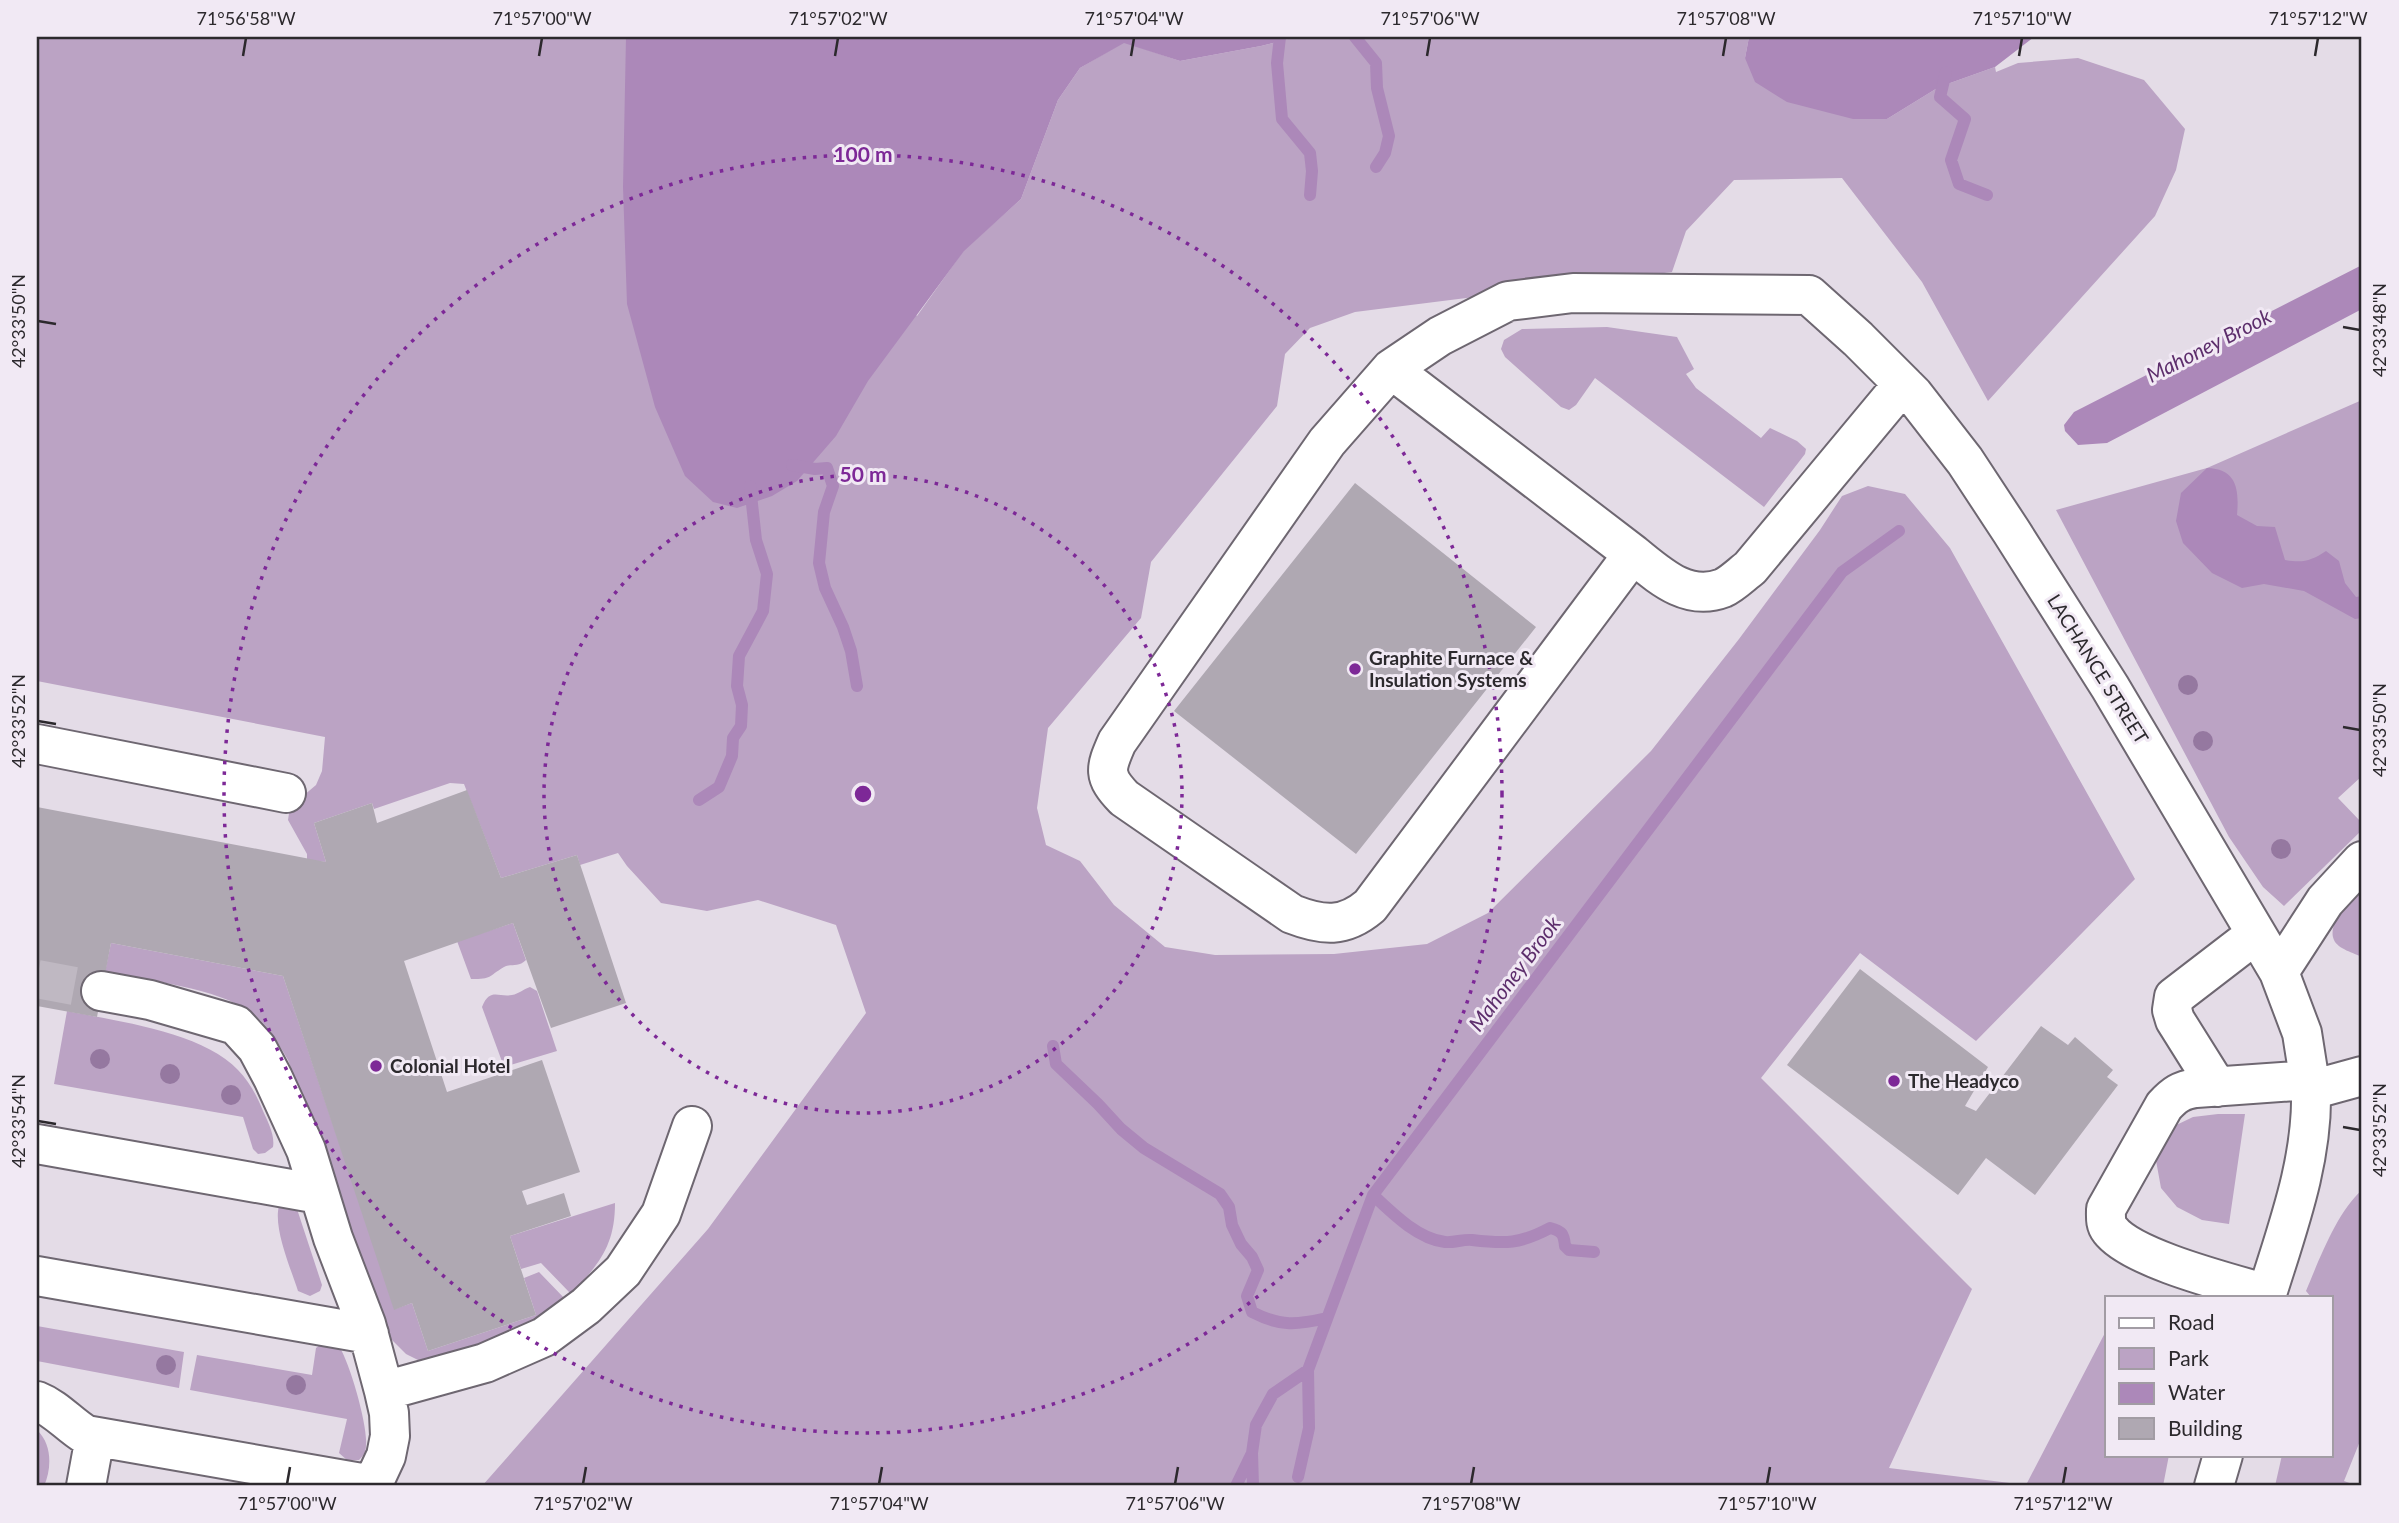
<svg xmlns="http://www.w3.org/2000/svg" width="2399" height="1523" viewBox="0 0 2399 1523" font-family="Lato,sans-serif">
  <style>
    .green { fill: #bba3c4 }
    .water { fill: #ac88b9 }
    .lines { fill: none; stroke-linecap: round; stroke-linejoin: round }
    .stream { stroke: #ac88b9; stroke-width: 12 }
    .building { fill: #afa8b2 }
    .minor-tunnel { stroke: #bfb8c2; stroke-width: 38; stroke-dasharray: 38 19; stroke-linecap: butt }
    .minor-casing { stroke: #6e6771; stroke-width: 42 }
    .minor { stroke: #fff; stroke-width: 38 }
    .tree { fill: #9578a0 }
    .ticks { fill: none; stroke: #2c292d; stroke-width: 2.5 }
    .ring { fill: none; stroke: #7d2897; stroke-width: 3.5; stroke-dasharray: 3.5 7 }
    .poi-dot { fill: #7d2897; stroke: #f1e9f4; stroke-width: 2.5 }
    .labels { text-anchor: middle; stroke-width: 6; stroke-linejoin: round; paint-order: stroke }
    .poi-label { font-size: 19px; font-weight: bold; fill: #2c292d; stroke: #f1e9f4; text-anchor: start }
    .street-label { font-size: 19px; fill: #2c292d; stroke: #f1e9f4 }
    .water-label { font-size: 21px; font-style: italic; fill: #5d2e6c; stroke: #f1e9f4 }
    .centre { fill: #7d2897; stroke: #f1e9f4; stroke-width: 3.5 }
    .ring-label { font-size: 21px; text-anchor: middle; font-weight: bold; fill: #7d2897; stroke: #f1e9f4; stroke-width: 6; stroke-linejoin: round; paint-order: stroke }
    .neatline { fill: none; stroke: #2c292d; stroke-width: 2.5 }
    .ticks-label { font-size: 18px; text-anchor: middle; fill: #2c292d }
  </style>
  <rect width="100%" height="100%" fill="#e4dce7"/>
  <path class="green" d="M37,37h635l245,279 47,-66 57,-51 37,-99 22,-32 44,-26 56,19 81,-15 35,-9h453l-4,21 142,61 52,-32 56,-20 1,5 22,-9 60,-5 66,22 41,49 -9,41 -21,46 -167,185 -66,-119 -80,-104 -108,2 -48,51 -14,41 -317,40 -45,16 -25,26 -8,52 -126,156 -10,56 -93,110 -11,80 9,37 34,16 34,44 51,42 50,8 119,-1 93,-10 61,-31 163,-162 88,-112 81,-109 22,-34 26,-10 37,8 45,54 185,331 -159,162 -116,-88 -99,125 211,211 -83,179 137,17 81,-156v126h62l-6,31h-1681l226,-257 158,-216 -30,-88 -78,-25 -51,11 -46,-8 -34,-37 -9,-13 -38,12 -3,-10 -76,23 -37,-94 -14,-1 -76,26 -2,-6 -58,20 12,39 -19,-2v-6l-19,-34 2,-13 26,-22 6,-14 3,-34 -288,-56z
    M1607,327l70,10 17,32 -8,5 10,14 65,50 9,-10 27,13 9,8 -1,5 -41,53 -169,-129 -19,27 -7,5 -8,-3 -56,-50 -4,-8 3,-9 18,-11z
    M2362,400v376l-24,22 24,25v7l-78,76 -21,-19 -34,-50 -173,-327 151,-42z
    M2362,882v75c-8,-4 -24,-8 -28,-17 -8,-16 19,-45 28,-58z
    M513,923l13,37c-8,8 -14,3 -22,7 -17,10 -11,12 -33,12l-14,-38z
    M111,943l172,33 112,333 17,-6 16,48 108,-36 -12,-37 15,-6 28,29 -68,46 -75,16 -18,-9 -17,-17 -8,-18 -93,-259c-10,-17 -20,-35 -36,-47 -36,-26 -104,-32 -147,-41z
    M530,987l7,4 20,60 -53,16 -22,-60c8,-20 17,-9 30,-12 7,-1 11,-6 18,-8z
    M67,1011c49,10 136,21 171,59 11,11 19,26 25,41 5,11 12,24 10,36l-8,6 -7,1 -5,-5 -10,-32 -189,-33z
    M2218,1114h27l-16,110 -27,-4 -25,-13 -16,-19 -6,-33 13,-26 25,-12z
    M2362,1190v246l-18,45 14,5h-83l7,-31h49v-158h-20l-5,-6c13,-31 31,-79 56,-101z
    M615,1203c0,43 -16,61 -44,91l-30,-31 -20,6 -11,-33z
    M279,1206l18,3 25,76 -2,6 -10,5 -12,-5c-7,-22 -25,-63 -19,-85z
    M37,1326l147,26 -5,36 -142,-27z
    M320,1345l20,3c10,16 28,78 26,97 0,7 -2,10 -7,15h-12l-8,-7 8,-34 -157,-29 7,-35 115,20 4,-27z
    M37,1430c15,14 15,38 7,56h-7z"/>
  <path class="water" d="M626,37h670l-35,9 -81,15 -56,-18 -44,25 -22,32 -37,99 -57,52 -96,130 -32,55 -39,45 -25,15 -35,12 -24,-6 -28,-26 -30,-69 -28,-103 -4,-117z
    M1749,37h285l-39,30 -56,20 -52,32h-34l-66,-17 -32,-20 -10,-24z
    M2362,265v44l-255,134 -29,2 -13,-14 -1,-6 10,-13z
    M2207,468c31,1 32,23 30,47l20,11 18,1 10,33c18,3 26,1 41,-9l13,10 6,22 11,14 6,-1v22l-7,1 -51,-28 -40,-7 -22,4 -30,-15 -29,-30 -7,-22 5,-28z"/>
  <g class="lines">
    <path class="stream" d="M1280,37l-3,26 5,56 28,34 2,18 -2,24
      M1355,37l21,26 1,25 12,48 -4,17 -9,14
      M1946,72l-6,25 25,22 -14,41 8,24 28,11
      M792,465l23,4 12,-1 6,18 -9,26 -5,51 6,25 18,39 8,24 6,35
      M699,800l20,-13 13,-31 1,-18 8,-12 1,-21 -5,-19 2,-30 24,-45 4,-37 -11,-34 -6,-54
      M1053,1046l3,18 42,40 23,25 23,19 76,46 9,13 3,18 9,19 11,13 6,13 -11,26 5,16c29,15 45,13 75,6
      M1373,1195c19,18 45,44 72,47 9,1 18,-3 27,-2 34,4 48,4 78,-12 12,3 14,6 15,18l4,4 25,2
      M1298,1477l11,-49 -1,-58
      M1236,1486l15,-31
      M1253,1486l-1,-33 4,-28 17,-31 35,-24 65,-175 469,-623 57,-41"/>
  </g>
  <path class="building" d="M1355,483l181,144 -180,227 -182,-143z
    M467,790l34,88 76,-23 49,148 -75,25 -38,-105 -109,38 43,131 95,-32 38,112 -58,19 5,14 37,-12 7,23 -61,20 26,79 -108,36 -16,-48 -18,7 -111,-334 -172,-33 -14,74 -60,-11v-199l289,55 -12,-39 58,-20 5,20z
    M1860,969l128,98 -23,39 11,5 65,-85 27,19 7,-8 38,33 -6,7 11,8 -83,110 -49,-37 -28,37 -171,-130z"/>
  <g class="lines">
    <path class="minor-tunnel" d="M37,979l64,12"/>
    <g class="minor-casing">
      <path id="minor" d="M1391,369l242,185 -263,352c-26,22 -47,20 -78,8l-168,-116c-21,-22 -19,-29 -7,-56l210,-300 64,-73 49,-33 68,-35 65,-8 236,2 49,44 55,55 52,67 46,70 99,156 169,285 23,61 9,57
        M1633,554c26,21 54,48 90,34 9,-4 19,-14 27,-20l153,-184
        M37,744l249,49
        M2279,972l46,-71 37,-40
        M101,991l49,9 86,25 21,23 16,30 33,72 27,88 33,86 18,67 5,22 1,23 -4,20 -14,30
        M2217,1087l-42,-67 -3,-10 2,-13 82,-63
        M37,1144l282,50
        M37,1276l332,58
        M2267,1294c-37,-11 -135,-35 -157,-64 -5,-6 -4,-13 -4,-21l58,-103c10,-11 17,-16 32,-18l114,-8
        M2266,1297c21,-68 47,-136 45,-207l51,-14
        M384,1391l101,-28 59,-26 42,-31 37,-35 38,-57 31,-88
        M37,1401c20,8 31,23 49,34l287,50
        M86,1486l9,-49
        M2214,1486l9,-31"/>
    </g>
    <use href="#minor" class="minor"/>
  </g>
  <g class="tree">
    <circle cx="2188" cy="685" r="10"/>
    <circle cx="2203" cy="741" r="10"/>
    <circle cx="2281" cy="849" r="10"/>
    <circle cx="100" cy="1059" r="10"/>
    <circle cx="170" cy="1074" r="10"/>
    <circle cx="231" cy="1095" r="10"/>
    <circle cx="166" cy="1365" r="10"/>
    <circle cx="296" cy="1385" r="10"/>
  </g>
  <path class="ticks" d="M243,56l3,-18M539,56l3,-18M835,56l3,-18M1131,56l3,-18M1427,56l3,-18M1723,56l3,-18M2019,56l3,-18M2315,56l3,-18M38,321l18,3M2343,327l17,3M38,721l18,3M2343,727l17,3M38,1121l18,3M2343,1127l17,3M287,1484l3,-17M583,1484l3,-17M879,1484l3,-17M1175,1484l3,-17M1471,1484l3,-17M1767,1484l3,-17M2063,1484l3,-17"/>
  <g class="ring">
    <circle cx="863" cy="794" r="319"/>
    <circle cx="863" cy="794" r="639"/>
  </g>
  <g class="poi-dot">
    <circle cx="1355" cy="669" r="7"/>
    <circle cx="376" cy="1066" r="7"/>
    <circle cx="1894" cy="1081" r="7"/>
  </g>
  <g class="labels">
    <g class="poi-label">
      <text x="1369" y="665">Graphite Furnace &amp;<tspan x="1369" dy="22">Insulation Systems</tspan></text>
      <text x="390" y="1073">Colonial Hotel</text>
      <text x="1908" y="1088">The Headyco</text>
    </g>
    <g class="street-label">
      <text transform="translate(2098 669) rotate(58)" y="7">LACHANCE STREET</text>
    </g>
    <g class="water-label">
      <text transform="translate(2209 346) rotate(-27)" y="7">Mahoney Brook</text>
      <text transform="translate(1515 974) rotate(-53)" y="7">Mahoney Brook</text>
    </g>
  </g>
  <circle cx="863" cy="794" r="10" class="centre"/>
  <g class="ring-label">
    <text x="863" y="162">100 m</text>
    <text x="863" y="482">50 m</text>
  </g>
  <rect width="2399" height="1523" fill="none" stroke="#f1e9f4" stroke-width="77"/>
  <rect x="2105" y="1296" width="228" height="161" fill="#f1e9f4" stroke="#a29ca4" stroke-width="2"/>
  <rect x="2119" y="1318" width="35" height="10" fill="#ffffff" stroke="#a29ca4" stroke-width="2"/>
  <text x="2168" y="1330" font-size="21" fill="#2c292d">Road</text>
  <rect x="2119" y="1348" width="35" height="21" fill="#bba3c4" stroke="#a29ca4" stroke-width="2"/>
  <text x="2168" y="1366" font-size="21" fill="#2c292d">Park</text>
  <rect x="2119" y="1383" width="35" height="21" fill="#ac88b9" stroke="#a29ca4" stroke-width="2"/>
  <text x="2168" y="1400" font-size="21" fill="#2c292d">Water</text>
  <rect x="2119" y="1418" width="35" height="21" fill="#afa8b2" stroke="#a29ca4" stroke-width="2"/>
  <text x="2168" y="1436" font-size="21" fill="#2c292d">Building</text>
  <rect x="38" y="38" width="2322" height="1446" class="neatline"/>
  <g class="ticks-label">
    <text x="246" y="25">71°56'58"W</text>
    <text x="542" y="25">71°57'00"W</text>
    <text x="838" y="25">71°57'02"W</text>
    <text x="1134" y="25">71°57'04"W</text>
    <text x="1430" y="25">71°57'06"W</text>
    <text x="1726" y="25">71°57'08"W</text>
    <text x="2022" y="25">71°57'10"W</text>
    <text x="2318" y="25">71°57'12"W</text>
    <text transform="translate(19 321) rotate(-90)" y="6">42°33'50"N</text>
    <text transform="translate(2380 330) rotate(-90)" y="6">42°33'48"N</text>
    <text transform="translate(19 721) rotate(-90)" y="6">42°33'52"N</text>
    <text transform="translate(2380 730) rotate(-90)" y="6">42°33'50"N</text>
    <text transform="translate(19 1121) rotate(-90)" y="6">42°33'54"N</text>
    <text transform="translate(2380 1130) rotate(-90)" y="6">42°33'52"N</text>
    <text x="287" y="1510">71°57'00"W</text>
    <text x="583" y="1510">71°57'02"W</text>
    <text x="879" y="1510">71°57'04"W</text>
    <text x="1175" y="1510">71°57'06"W</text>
    <text x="1471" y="1510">71°57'08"W</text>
    <text x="1767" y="1510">71°57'10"W</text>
    <text x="2063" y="1510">71°57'12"W</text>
  </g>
</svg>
